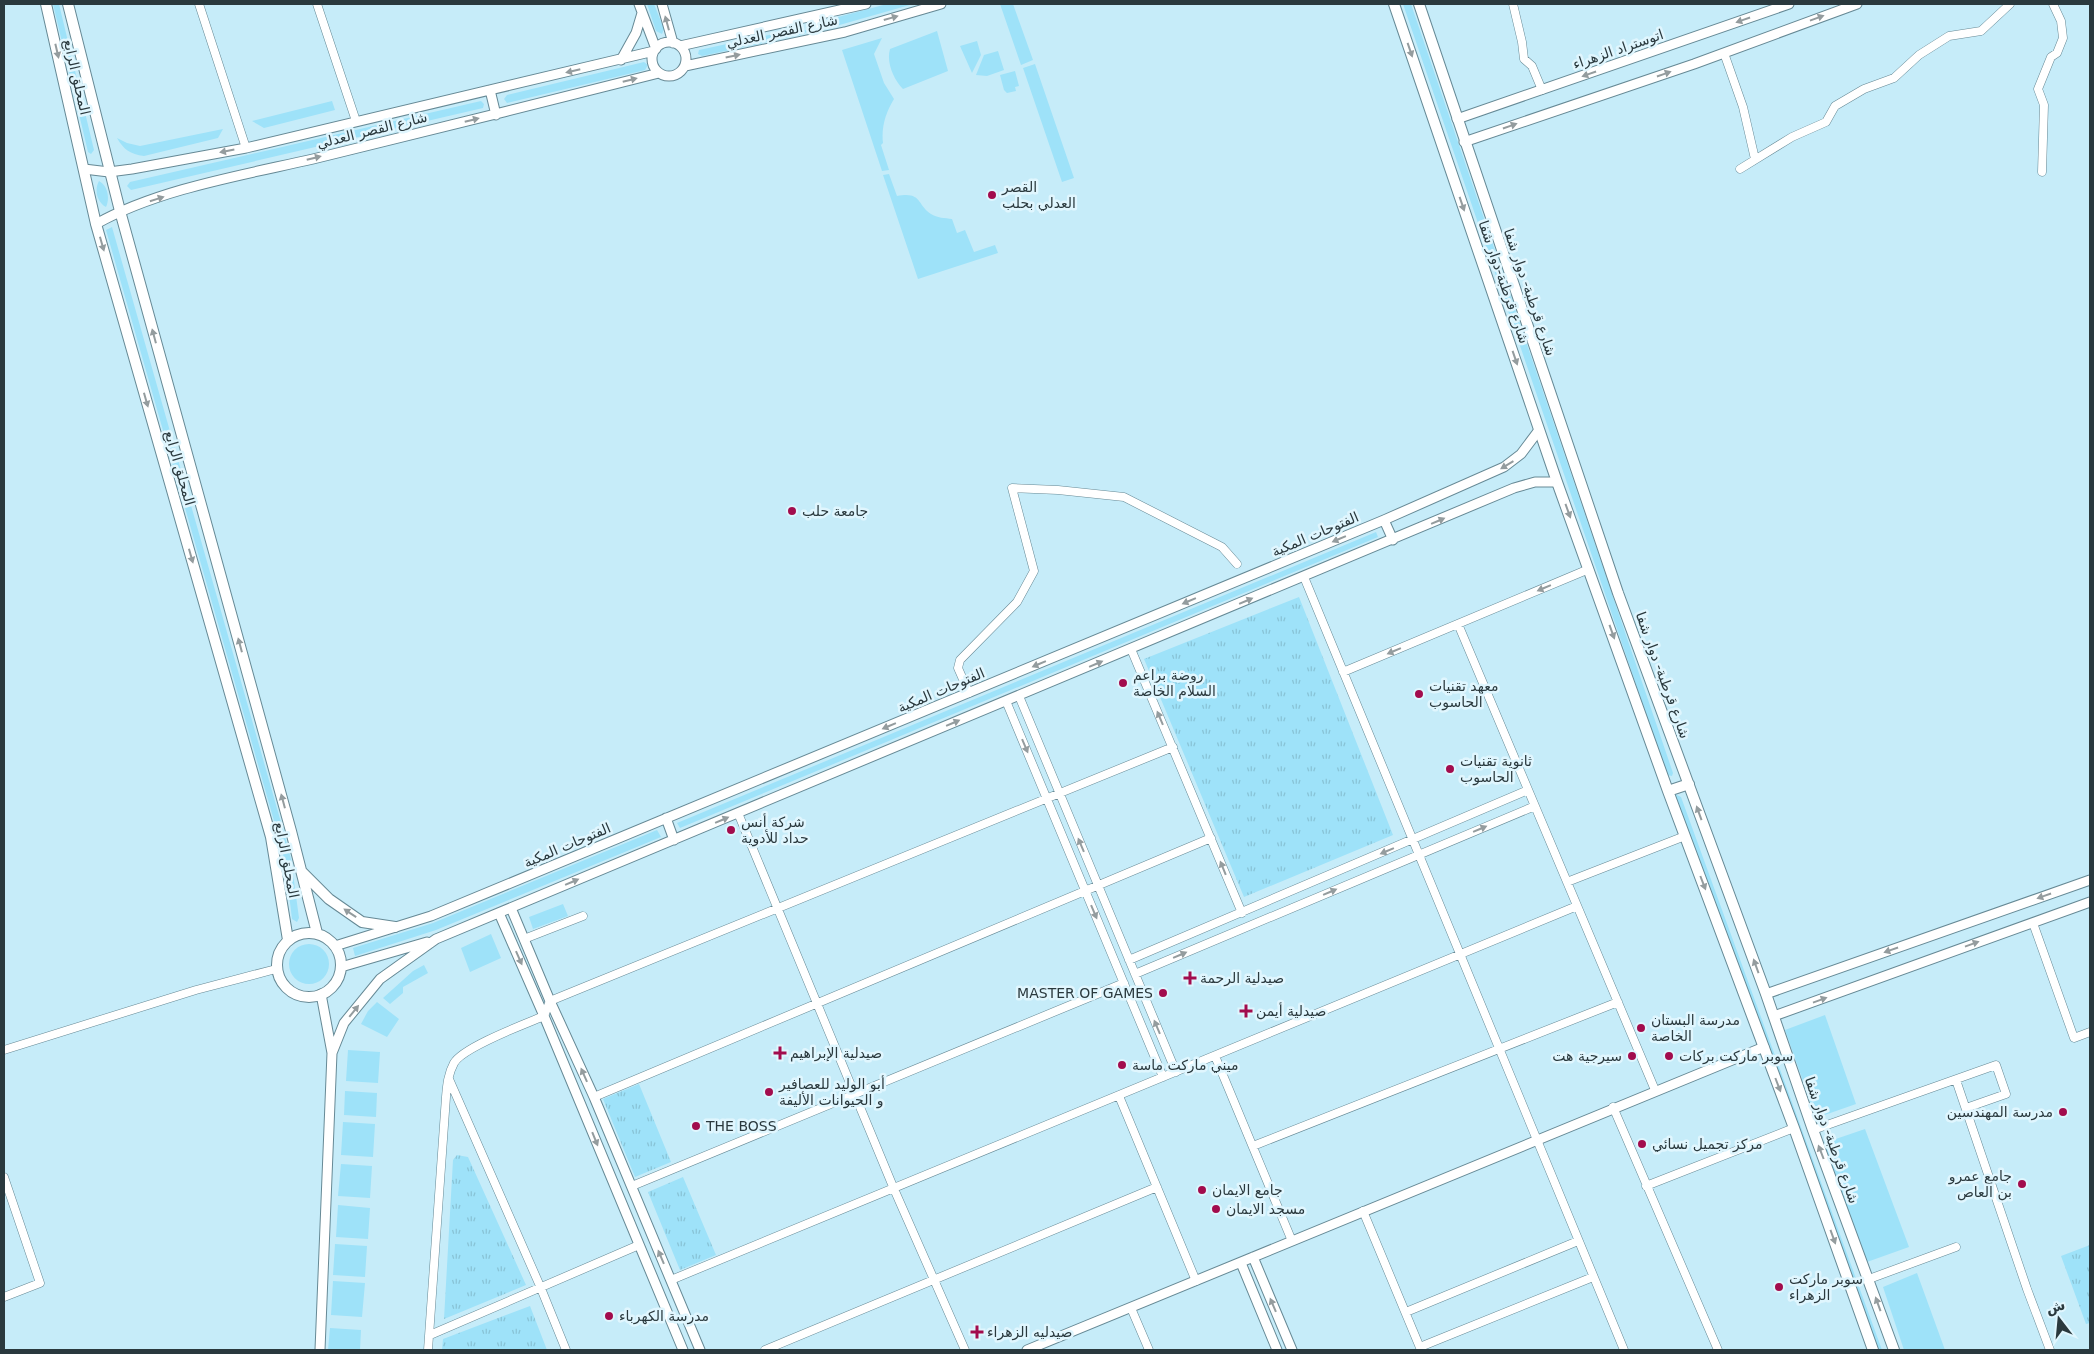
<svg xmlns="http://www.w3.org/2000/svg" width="2094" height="1354" viewBox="0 0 2094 1354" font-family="'DejaVu Sans',Vazirmatn,sans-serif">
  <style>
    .grass { fill: #9ee2f9 }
    .park { fill: url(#park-tufts) }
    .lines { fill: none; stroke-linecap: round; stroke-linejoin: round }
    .minor-casing { stroke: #668995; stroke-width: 9 }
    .tertiary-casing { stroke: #668995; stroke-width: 11 }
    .secondary-casing { stroke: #668995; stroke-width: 12 }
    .minor { stroke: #fff; stroke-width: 8 }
    .tertiary { stroke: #fff; stroke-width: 9 }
    .secondary { stroke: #fff; stroke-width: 10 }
    .oneway { fill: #949c9e }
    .poi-dot { fill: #a20c4d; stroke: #e0f6fe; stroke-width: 2 }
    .labels { text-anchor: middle; stroke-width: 5; stroke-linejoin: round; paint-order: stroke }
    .street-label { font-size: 14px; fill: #2a393e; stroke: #e0f6fe }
    .poi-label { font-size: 14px; fill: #2a393e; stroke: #e0f6fe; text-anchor: start }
  </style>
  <defs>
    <pattern id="park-tufts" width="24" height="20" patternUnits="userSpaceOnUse" patternTransform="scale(1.25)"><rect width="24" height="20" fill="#9ee2f9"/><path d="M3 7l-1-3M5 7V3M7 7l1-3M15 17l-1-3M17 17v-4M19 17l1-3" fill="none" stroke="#88c3d6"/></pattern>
  </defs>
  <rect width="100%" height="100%" fill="#c6ecf9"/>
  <path class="grass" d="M53,4h6l35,146 -3,4 -3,-2z
    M647,4h7l10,25 -2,5 -6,-3z
    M887,4h26l-84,24 -2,-2v-6z
    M1000,4h13l20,56 -12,5z
    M1403,4h8l262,769 -1,3 -5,-1z
    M801,28l6,3 -3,3 -102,22 -4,-2 1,-4z
    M937,31l11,40 -45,18c-9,-9 -17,-26 -13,-40z
    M882,38l-8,16 10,29 10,16c-8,13 -13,28 -11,44l-2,2 8,25 -7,1 -40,-121z
    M977,41l4,14 -9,18 -12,-27z
    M998,51l6,19 -17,6 -11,-1 8,-20z
    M644,62l4,3 -3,5 -138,33 -3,-4 3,-4z
    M1035,64l39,114 -12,4 -39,-114z
    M1015,71l4,15 -4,1 1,4 -9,2 -3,-3 -4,-15z
    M332,101l3,9 -71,18 -12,-7z
    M481,101l3,3 -1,4 -352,82 -4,-4 3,-4z
    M223,129l-5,9 -74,18c-14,-2 -20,-6 -27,-18l10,5 13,3z
    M889,174l8,22c25,-5 20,9 34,18 6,4 14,4 21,5l5,14 8,-3 9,22 21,-7 3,8 -80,26 -35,-104z
    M99,181c9,5 11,17 7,26 -9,-5 -12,-17 -7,-26z
    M112,227l172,606 7,26 8,59 -2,4 -5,-3 -7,-57 -7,-27 -172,-605z
    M1376,532l2,5 -698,291 -3,-5z
    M1675,794l6,3 201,553h-9l-200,-551z
    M657,830l4,7 -225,93 -81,26 -2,-8 80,-25z
    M563,904l5,12 -35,13 -4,-12z
    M491,934l10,24 -31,14 -9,-24z
    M289 964a20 20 0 1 1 40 0a20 20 0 1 1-40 0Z
    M424,965l4,8 -25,14v6l-13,11 -7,-6 30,-27z
    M377,1002l22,17 -12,18 -26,-13 7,-13z
    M1825,1015l31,89 -40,14 -31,-88z
    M348,1050l32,2 -2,31 -32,-2z
    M345,1091l32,2 -1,24 -32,-2z
    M343,1122l32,2 -2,33 -32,-2z
    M1865,1129l44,118 -42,15 -43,-119z
    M341,1164l31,2 -2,32 -32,-2z
    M338,1205l32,3 -2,31 -32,-2z
    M335,1244l32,2 -2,31 -32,-2z
    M1917,1273l28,77h-41l-21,-63z
    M333,1281l32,2 -3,34 -31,-2z
    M330,1328l31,2 -1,20h-32z"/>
  <path class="park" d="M1299,597l94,238 -149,62 -100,-238z
    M639,1084l32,78 -36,15 -32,-78z
    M457,1155l11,2 58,128 -82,34 9,-159z
    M683,1177l33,78 -36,15 -32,-78z
    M2090,1245v78l-4,1 -25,-68z
    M530,1306l17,44h-105l1,-11z"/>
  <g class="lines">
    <g class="minor-casing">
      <path id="minor" d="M199,4l47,144
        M317,4l39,117
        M1513,4l9,38 2,17 8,7 10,24
        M1724,53l19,54 12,52
        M1740,169l52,-32 34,-15 9,-16 29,-17 30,-11 25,-23 30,-19 32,-5 29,-27
        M2042,172l2,-67 -6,-16 13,-32 6,-4 6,-15 -2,-17 -8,-17
        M1304,577l320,773
        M1458,624l197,466
        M1131,649l111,264
        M1343,672l246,-103
        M969,693l-11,-25 2,-8 57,-58 17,-31 -22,-83 46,2 66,7 98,50 15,17
        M1019,696l157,376
        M1006,701l157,376
        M738,813l156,376 71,161
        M1567,882l118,-46
        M2033,923l41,115 16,-6
        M524,939l59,-23
        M1129,960l399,-170
        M1135,974l400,-168
        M4,1050l192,-60 80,-21
        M1215,1056l77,185
        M449,1079l91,207 26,64
        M1956,1080l71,209 23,61
        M1119,1096l77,185
        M594,1097l617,-259
        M1613,1107l105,243
        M1813,1130l183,-65 10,29 -40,14
        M1253,1146l365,-144
        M4,1177l36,106 -36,14
        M632,1186l492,-203
        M1646,1186l148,-58
        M1363,1211l58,139
        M1869,1279l87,-32
        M671,1280l906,-374
        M1131,1308l18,42
        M1406,1312l172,-71
        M430,1335l209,-90
        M1420,1347l173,-70
        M428,1350l18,-253c1,-12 2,-23 8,-34 9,-16 71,-39 90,-47l6,-15 623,-254
        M765,1350l392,-163"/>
    </g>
    <g class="tertiary-casing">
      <path id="tertiary" d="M639,4l17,45
        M662,4l11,39
        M814,17l5,20
        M652 59a17 17 0 1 1 34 0a17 17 0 1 1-34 0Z
        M680,46l186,-42
        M621,60l15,-27 6,-20
        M685,66l160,-34 96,-28
        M490,90l6,25
        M1457,119l332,-115
        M1464,142l230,-78 163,-60
        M84,169l25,3 23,-3 114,-21 408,-97
        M96,224c62,-35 147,-49 217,-65 115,-28 231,-57 346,-86
        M1384,520l9,20
        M666,818l8,22
        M511,908l39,93 44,96 106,253
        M499,913l45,103 139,334
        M335,946l96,-30 953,-396 120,-53 17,-13 18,-24
        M341,967l86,-25
        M1766,994l324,-114
        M1774,1016l316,-114
        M332,1053l12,-30 36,-44 56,-40 1078,-451 21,-6h22
        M1253,1257l39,93
        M1241,1263l36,87
        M320,1350l12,-297 -11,-59
        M1027,1350l737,-303"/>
    </g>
    <g class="secondary-casing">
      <path id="secondary" d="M46,4l50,220 175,613 17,103
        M68,4l52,207 171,620 26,102
        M1394,4l163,478 111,309 126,337 79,222
        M1419,4l199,589 148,401 47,136 81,220
        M1668,791l21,-7
        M302,872l27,27 33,23 33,5
        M277 965a32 32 0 1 1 64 0a32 32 0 1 1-64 0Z"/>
    </g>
    <use href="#minor" class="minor"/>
    <use href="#tertiary" class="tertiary"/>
    <use href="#secondary" class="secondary"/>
  </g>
  <defs><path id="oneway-solid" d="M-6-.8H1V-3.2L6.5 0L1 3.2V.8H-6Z" transform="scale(1.25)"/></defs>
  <g class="oneway">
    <use href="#oneway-solid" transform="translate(891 18) rotate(-16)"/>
    <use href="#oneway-solid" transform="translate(1817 18) rotate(-20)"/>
    <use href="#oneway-solid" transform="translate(1743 20) rotate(161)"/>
    <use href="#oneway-solid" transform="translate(667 23) rotate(-105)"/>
    <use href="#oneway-solid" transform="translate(1410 50) rotate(71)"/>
    <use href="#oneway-solid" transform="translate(57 51) rotate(77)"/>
    <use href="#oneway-solid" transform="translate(733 56) rotate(-12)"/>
    <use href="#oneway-solid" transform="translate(573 71) rotate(167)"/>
    <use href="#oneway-solid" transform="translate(1589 74) rotate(161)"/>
    <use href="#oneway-solid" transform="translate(1664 74) rotate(-19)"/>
    <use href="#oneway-solid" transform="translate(630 80) rotate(-14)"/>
    <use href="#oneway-solid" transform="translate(472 120) rotate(-14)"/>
    <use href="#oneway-solid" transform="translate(1510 126) rotate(-19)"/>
    <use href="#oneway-solid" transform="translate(227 151) rotate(169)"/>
    <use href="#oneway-solid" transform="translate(314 158) rotate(-14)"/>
    <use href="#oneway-solid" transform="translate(157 199) rotate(-18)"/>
    <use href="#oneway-solid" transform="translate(1462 204) rotate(71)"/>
    <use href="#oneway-solid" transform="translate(102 244) rotate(74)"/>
    <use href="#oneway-solid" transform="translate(154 336) rotate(-105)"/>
    <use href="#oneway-solid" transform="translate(1515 358) rotate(71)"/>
    <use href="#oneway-solid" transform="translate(146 400) rotate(74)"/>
    <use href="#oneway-solid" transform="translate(1507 465) rotate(149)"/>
    <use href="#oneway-solid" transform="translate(1568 511) rotate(70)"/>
    <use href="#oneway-solid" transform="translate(1438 521) rotate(-23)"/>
    <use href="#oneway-solid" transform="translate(1339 539) rotate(157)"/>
    <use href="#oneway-solid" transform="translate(191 556) rotate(74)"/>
    <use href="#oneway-solid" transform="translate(1544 588) rotate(157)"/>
    <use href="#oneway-solid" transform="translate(1189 601) rotate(157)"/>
    <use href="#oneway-solid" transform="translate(1246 601) rotate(-23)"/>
    <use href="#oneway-solid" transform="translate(1612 632) rotate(70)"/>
    <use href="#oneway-solid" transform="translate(240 645) rotate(-105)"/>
    <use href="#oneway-solid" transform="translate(1394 651) rotate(157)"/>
    <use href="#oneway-solid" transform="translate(1039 664) rotate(157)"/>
    <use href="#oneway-solid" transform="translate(1096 664) rotate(-23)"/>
    <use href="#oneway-solid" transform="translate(1160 718) rotate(-113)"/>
    <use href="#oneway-solid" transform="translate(953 723) rotate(-23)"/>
    <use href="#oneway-solid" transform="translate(889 726) rotate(157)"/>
    <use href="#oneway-solid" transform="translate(1025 746) rotate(67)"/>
    <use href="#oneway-solid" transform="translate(283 801) rotate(-105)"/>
    <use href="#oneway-solid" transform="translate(1699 813) rotate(-110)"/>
    <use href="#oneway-solid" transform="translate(722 820) rotate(-23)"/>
    <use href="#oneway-solid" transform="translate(1480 829) rotate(-23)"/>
    <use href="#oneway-solid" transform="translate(1081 845) rotate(-113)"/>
    <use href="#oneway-solid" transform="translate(1387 851) rotate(157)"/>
    <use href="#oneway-solid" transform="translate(1223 868) rotate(-112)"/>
    <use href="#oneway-solid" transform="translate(572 882) rotate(-23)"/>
    <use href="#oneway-solid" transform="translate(1703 883) rotate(69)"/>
    <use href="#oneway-solid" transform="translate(1330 892) rotate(-23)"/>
    <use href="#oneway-solid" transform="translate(2044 896) rotate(161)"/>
    <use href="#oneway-solid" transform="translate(1094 912) rotate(67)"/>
    <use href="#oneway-solid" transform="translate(350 913) rotate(-146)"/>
    <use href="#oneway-solid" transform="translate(1972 944) rotate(-20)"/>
    <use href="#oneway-solid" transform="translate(1891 950) rotate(161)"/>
    <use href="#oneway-solid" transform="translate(1180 955) rotate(-23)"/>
    <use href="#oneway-solid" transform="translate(519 958) rotate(66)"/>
    <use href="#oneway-solid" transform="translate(1756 966) rotate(-110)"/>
    <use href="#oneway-solid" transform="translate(1820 1000) rotate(-20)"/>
    <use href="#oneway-solid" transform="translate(354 1011) rotate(-51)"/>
    <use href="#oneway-solid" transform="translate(1157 1027) rotate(-113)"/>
    <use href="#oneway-solid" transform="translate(584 1075) rotate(-114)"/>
    <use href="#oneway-solid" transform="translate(1778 1085) rotate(69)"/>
    <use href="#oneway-solid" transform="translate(595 1139) rotate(68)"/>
    <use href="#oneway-solid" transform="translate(1821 1152) rotate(-111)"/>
    <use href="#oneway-solid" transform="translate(1833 1237) rotate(70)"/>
    <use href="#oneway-solid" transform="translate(661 1257) rotate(-113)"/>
    <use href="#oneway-solid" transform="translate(1878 1304) rotate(-110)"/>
    <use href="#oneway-solid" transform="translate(1273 1305) rotate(-113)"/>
  </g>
  <g class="poi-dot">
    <circle cx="992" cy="195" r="5"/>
    <circle cx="792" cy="511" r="5"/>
    <circle cx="1123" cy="683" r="5"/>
    <circle cx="1419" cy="694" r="5"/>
    <circle cx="1450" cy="769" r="5"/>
    <circle cx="731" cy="830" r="5"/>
    <path d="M1187.5 970.5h5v5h5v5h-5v5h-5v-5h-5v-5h5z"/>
    <circle cx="1163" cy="993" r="5"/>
    <path d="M1243.5 1003.5h5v5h5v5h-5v5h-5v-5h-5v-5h5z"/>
    <circle cx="1641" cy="1028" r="5"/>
    <path d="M777.5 1045.5h5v5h5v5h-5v5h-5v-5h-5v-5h5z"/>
    <circle cx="1632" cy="1056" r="5"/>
    <circle cx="1669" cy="1056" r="5"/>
    <circle cx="1122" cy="1065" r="5"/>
    <circle cx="769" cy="1092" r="5"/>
    <circle cx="2063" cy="1112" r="5"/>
    <circle cx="696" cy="1126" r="5"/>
    <circle cx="1642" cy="1144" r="5"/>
    <circle cx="2022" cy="1184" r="5"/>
    <circle cx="1202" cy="1190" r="5"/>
    <circle cx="1216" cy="1209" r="5"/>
    <circle cx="1779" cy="1287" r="5"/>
    <circle cx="609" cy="1316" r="5"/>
    <path d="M974.5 1324.5h5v5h5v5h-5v5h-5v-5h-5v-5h5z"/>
  </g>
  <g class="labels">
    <g class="street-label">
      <text transform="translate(782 31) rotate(-12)" y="5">شارع القصر العدلي</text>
      <text transform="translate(1618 49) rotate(-19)" y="5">اتوستراد الزهراء</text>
      <text transform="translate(77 77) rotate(77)" y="5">المحلق الرابع</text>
      <text transform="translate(372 130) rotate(-14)" y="5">شارع القصر العدلي</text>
      <text transform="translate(1504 282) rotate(71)" y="5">شارع قرطبة-دوار شفا</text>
      <text transform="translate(1530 292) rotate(71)" y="5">شارع قرطبة- دوار شفا</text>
      <text transform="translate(180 468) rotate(74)" y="5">المحلق الرابع</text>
      <text transform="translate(1315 534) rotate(-23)" y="5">الفتوحات المكية</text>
      <text transform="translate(1663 675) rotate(70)" y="5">شارع قرطبة- دوار شفا</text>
      <text transform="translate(941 690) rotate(-23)" y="5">الفتوحات المكية</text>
      <text transform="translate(567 845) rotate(-23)" y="5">الفتوحات المكية</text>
      <text transform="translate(287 860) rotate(79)" y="5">المحلق الرابع</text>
      <text transform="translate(1832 1140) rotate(70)" y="5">شارع قرطبة- دوار شفا</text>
    </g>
    <g class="poi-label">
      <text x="1002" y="192">القصر<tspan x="1002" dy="16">العدلي بحلب</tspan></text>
      <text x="802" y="516">جامعة حلب</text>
      <text x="1133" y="680">روضة براعم<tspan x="1133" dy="16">السلام الخاصة</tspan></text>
      <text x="1429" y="691">معهد تقنيات<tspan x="1429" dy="16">الحاسوب</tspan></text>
      <text x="1460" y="766">ثانوية تقنيات<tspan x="1460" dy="16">الحاسوب</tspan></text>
      <text x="741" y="827">شركة أنس<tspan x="741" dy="16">حداد للأدوية</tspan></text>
      <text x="1200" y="983">صيدلية الرحمة</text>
      <text x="1153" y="998" text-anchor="end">MASTER OF GAMES</text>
      <text x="1256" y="1016">صيدلية أيمن</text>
      <text x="1651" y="1025">مدرسة البستان<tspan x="1651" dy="16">الخاصة</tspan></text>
      <text x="790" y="1058">صيدلية الإبراهيم</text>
      <text x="1622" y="1061" text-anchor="end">سيرجية هت</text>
      <text x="1679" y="1061">سوبر ماركت بركات</text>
      <text x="1132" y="1070">ميني ماركت ماسة</text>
      <text x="779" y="1089">أبو الوليد للعصافير<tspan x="779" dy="16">و الحيوانات الأليفة</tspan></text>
      <text x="2053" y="1117" text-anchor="end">مدرسة المهندسين</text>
      <text x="706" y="1131">THE BOSS</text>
      <text x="1652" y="1149">مركز تجميل نسائي</text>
      <text x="2012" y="1181" text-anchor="end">جامع عمرو<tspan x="2012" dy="16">بن العاص</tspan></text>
      <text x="1212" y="1195">جامع الايمان</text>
      <text x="1226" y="1214">مسجد الايمان</text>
      <text x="1789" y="1284">سوبر ماركت<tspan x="1789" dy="16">الزهراء</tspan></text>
      <text x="619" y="1321">مدرسة الكهرباء</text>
      <text x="987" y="1337">صيدليه الزهراء</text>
    </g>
  </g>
  <rect width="2094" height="1354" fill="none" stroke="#2a393e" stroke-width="10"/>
  <g transform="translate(2059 1319) rotate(344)" stroke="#e0f6fe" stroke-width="4" paint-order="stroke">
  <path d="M0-4L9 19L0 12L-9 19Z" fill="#2a393e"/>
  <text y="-8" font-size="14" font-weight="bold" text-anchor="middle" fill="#2a393e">ش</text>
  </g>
</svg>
